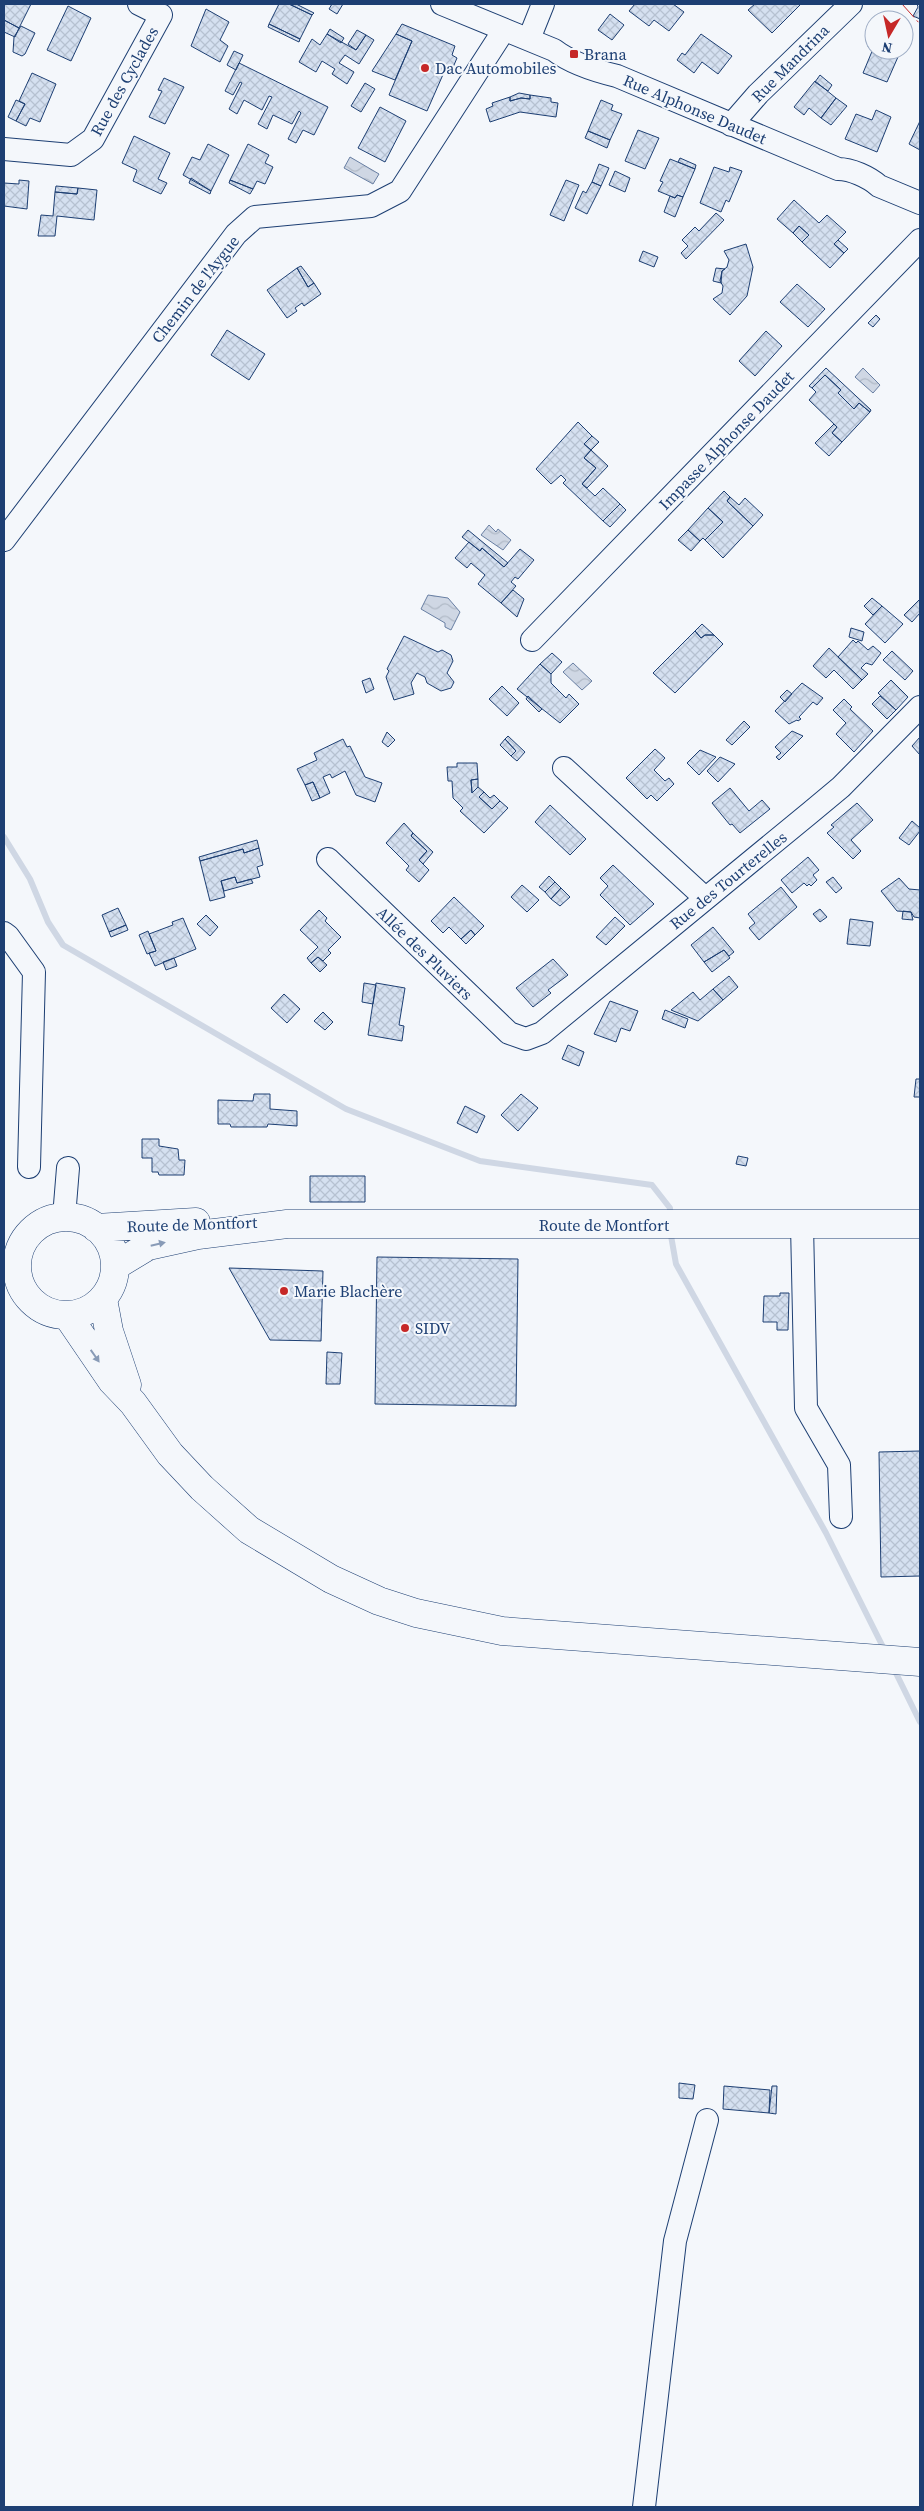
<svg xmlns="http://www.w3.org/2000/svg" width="924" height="2511" viewBox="0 0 924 2511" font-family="'Source Serif 4',serif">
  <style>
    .water { fill: url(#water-waves); stroke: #687fa3 }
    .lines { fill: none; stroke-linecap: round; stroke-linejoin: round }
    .stream { stroke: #cfd7e4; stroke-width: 6 }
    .building { fill: url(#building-cross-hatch); stroke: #1d3f73 }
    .minor-casing { stroke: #1d3f73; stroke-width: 24 }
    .major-casing { stroke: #1d3f73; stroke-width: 29 }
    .minor { stroke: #f4f7fb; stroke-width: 22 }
    .major { stroke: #f4f7fb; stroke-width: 28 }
    .power { stroke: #c62828; stroke-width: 1; stroke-dasharray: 18 4 2.5 4; stroke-linecap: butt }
    .oneway { fill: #889bb7 }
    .poi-dot { fill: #c62828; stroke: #f4f7fb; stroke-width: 2 }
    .labels { text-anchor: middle; stroke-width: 4; stroke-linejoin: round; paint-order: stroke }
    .poi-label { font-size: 16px; fill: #1d3f73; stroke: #f4f7fb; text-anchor: start }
    .street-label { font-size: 16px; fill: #1d3f73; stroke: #f4f7fb }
  </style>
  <defs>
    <pattern id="water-waves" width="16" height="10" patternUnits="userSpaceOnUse" patternTransform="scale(1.25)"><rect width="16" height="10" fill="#cfd7e4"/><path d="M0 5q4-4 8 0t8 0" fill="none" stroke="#b1bac7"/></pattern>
    <pattern id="building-cross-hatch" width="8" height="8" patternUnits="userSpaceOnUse" patternTransform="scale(1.25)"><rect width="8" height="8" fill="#d5e0f0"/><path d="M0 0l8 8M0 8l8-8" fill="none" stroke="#b6c1d1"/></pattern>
  </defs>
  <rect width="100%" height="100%" fill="#f4f7fb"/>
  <path class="water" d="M350,157l29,17 -6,10 -29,-16z
    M863,368l17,17 -7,8 -18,-16z
    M489,525l7,7 2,-3 13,11 -8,10 -22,-15z
    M428,595l20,3 12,14 -9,18 -6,-3v-4l-24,-14z
    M573,663l19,18 -10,9 -19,-18z"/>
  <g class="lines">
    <path class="stream" d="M4,837l26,42 18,43 15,23 283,164 134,52 172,24 18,23v9
      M670,1230l6,34 150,269 59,118
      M893,1667l27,55"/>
  </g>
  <path class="building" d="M4,4h27l-12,24 -15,-8z
    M279,4h10l23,11 -12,24 -31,-15z
    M289,4h7l18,9 -2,2z
    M332,4h11l-6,10 -8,-5z
    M635,4h38l11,8 -15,19 -15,-11 -5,6 -20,-15z
    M755,4h46l-29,29 -24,-23z
    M917,4h3v15l-7,-3 5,-9z
    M68,6l23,12 -20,43 -24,-11z
    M206,9l23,13 -9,18 8,6 -8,16 -29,-16z
    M610,14l14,11 -12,15 -14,-10z
    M4,20l15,8 -4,9 -11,-5z
    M269,24l31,15 -1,3 -31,-15z
    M402,24l53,22 -3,9 5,3 -6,14 -6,-2 -18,41 -38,-16 23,-54 -16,-7z
    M21,26l14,7 -10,21 -3,2 -9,-4 1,-15z
    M330,29l14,9 -3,5 -14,-9z
    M357,30l9,5 -10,15 -8,-6z
    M874,32v18h27l-14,32 -24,-9 10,-24 -5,-2z
    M327,34l29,16 10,-15 8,5 -15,24 -14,-9 -6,8 15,9 -7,12 -15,-10 3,-5 -13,-8 -6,11 -17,-10 13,-23 8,6z
    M396,34l16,7 -17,39 -23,-9z
    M701,34l31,22 -14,18 -16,-12 -8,11 -17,-13 5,-7 3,2z
    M234,51l9,4 -7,15 -9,-5z
    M239,63l89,44 -14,28 -11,-5 -7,13 -8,-4 13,-26 -2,-2 -7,13 -19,-9 -6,14 -9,-5 14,-27 -3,-1 -7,14 -18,-10 -7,14 -8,-5 13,-26 -2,-1 -7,13 -8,-4z
    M32,73l24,11 -16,38 -10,-4 -4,8 -10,-5 9,-17 -6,-3z
    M820,75l12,10 -4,6 -13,-9z
    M164,78l20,9 -19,37 -16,-7 13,-26 -4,-1z
    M815,81l21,17 -15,20 -12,-10 -5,7 -10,-8z
    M365,83l10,6 -14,23 -10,-6z
    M519,93l11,2v4l-9,-1 -11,3v-4z
    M530,95l21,3v4l7,1 -2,14 -36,-5 -30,10 -4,-13 7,-3 -1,-3 18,-6v4l11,-3 9,1z
    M836,98l11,8 -16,19 -10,-7z
    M16,100l9,4 -9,17 -8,-4z
    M601,100l12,5 -2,5 11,4 -12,26 -22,-9z
    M380,107l26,14 -21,41 -27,-14z
    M876,110l15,7 -14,35 -32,-13 11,-25 16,6z
    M920,121v29l-11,-6z
    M638,130l21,8 -14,31 -20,-8z
    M588,131l22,9 -3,8 -22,-10z
    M134,136l36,17 -12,26 9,4 -6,11 -28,-13 4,-11 -15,-7z
    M208,144l21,11 -18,36 -28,-16 9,-18 8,3z
    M248,144l21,11 -4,8 8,4 -8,17 -8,-3 -4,8 -23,-9z
    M680,158l16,7 -1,4 -17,-7z
    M670,159l25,10 -12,28 -6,-2 -2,3 -17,-7 5,-9 -3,-1z
    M599,164l10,4 -8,18 -9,-4z
    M714,167l15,5 1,-5 12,4 -13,31 -3,-2 -5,12 -21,-9z
    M615,171l15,7 -5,14 -16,-7z
    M191,178l20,13 -1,3 -21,-11z
    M19,180l10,1 -2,28 -23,-3v-23l15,1z
    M230,180l23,9 -3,5 -21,-11z
    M566,180l13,5 -15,36 -14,-6z
    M592,182l9,4 -14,28 -12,-6 8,-17 3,2z
    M56,186l22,2 -1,6 -22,-2z
    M78,188l19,2 -3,30 -37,-4 -2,20h-17l3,-21 12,1 2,-24 22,2z
    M677,195l6,2 -8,20 -11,-5 6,-16 5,2z
    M794,200l25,23 8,-8 19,17 -12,12 10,9 -14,15 -28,-26 7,-7 -10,-9 -6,7 -16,-14z
    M716,213l8,7 -38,39 -5,-6 7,-7 -6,-6 13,-13 4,4z
    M799,226l10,9 -7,7 -9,-9z
    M838,240l10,9 -4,4 -10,-9z
    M746,244l7,23 -6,29 -17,19 -17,-16 9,-6 1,-7 -3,-5 2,-10 5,-4 2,-7 -5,-9z
    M643,251l15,6 -4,10 -15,-6z
    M301,266l13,17 -6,4 -11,-19z
    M297,268l11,19 6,-4 7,11 -17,12 -2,-3 -7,5 2,3 -10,7 -20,-28z
    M716,268l9,1 -3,2 -1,12 -8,-2z
    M797,284l28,25 -17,18 -28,-25z
    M876,315l4,4 -7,8 -5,-4z
    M227,330l38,24 -16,26 -38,-25z
    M766,331l16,15 -27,30 -16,-15z
    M826,368l45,42 -1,2 -11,-9 -5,6 -16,-16 3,-3 -16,-15 -13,13 -3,-2z
    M825,375l16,15 -3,3 16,16 5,-6 11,9 -28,30 -10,-9 5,-6 -28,-27 7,-8 -4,-4z
    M578,422l14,14 -8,8 7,6 -7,8 12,10 -14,16 13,12 8,-8 17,16 -17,17 -40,-38 3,-3 -5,-5 -10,9 -15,-15z
    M834,424l3,3 -5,6 10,9 -13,14 -14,-13z
    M592,436l7,6 -8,8 -7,-6z
    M591,450l17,16 -21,22 -5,-4 14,-16 -12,-10z
    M724,491l6,6 -3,4 26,25 -30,32 -18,-18 18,-18 -15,-14z
    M730,497l9,8 6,-7 18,17 -10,11 -26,-25z
    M620,504l6,6 -16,17 -7,-6z
    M708,508l15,14 -18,18 -2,-2 -3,3 -12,-11z
    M468,530l40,33 -4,4 -22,-19 -2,3 -18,-14z
    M688,530l12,11 -9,10 -13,-11z
    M469,542l11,9 2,-3 22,19 16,-18 14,11 -16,19 -3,-2 -4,5 5,4 -15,17 -23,-19 7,-9 -14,-12 -4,5 -12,-10z
    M513,590l11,9 -7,18 -16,-14z
    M872,598l10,8 -9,9 -9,-9z
    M920,599v14l-8,9 -8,-7z
    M882,606l21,18 -18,19 -20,-19z
    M702,624l12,11h-9l-4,3 -6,-7z
    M851,628l13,4 -2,9 -13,-4z
    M695,631l6,7 4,-3h9l9,9 -48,49 -22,-20z
    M404,636l34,16 4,-2 9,5 2,6 -6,12 7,9 -3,6 -10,3 -14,-8 -2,-6 -8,-4 -6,10 3,11 -20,6 -8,-23 3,-6 -2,-2z
    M853,640l3,3 2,-2 10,9 5,-4 8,7 -9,12 -6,-2 -5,5 7,6 -6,6 -24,-23z
    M829,648l33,32 -9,9 -19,-19 -8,8 -13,-12z
    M892,651l21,20 -8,9 -22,-20z
    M552,653l10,9 -11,12 -11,-10z
    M540,664l11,10v9l15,15 3,-4 10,10 -19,19 -43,-34z
    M370,678l4,11 -8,4 -4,-12z
    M891,680l17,17 -12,13 -18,-17z
    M802,683l21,15 -6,7 -4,-3 -14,15 2,2 -3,2 -1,-1 -8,4 -14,-13z
    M502,686l17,17 -12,13 -18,-17z
    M787,690l5,4 -7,8 -5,-5z
    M528,696l14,13 -3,3 -13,-13z
    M880,696l16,14 -9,9 -15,-15z
    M844,699l8,8 -2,2 23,22 -19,21 -18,-18 10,-11 -13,-13z
    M744,721l6,6 -18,18 -6,-5z
    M792,731l11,5 -24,24 -3,-3 5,-4 -6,-6z
    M387,732l8,8 -7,7 -6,-5z
    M508,736l17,16 -8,9 -6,-5 5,-5 -11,-12z
    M920,737v18l-8,-9z
    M343,739l4,8 3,-1 15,31 17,6 -7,19 -19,-7 -11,-24 -13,7 -2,-4 -7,3 7,16 -10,5 -7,-16 -8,3 -8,-16 20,-9 -3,-7z
    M505,739l11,12 -5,5 -11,-11z
    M655,749l10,9 -11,12 11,11 4,-3 5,6 -17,17 -6,-6 -4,4 -21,-21z
    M700,750l16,7 -17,18 -12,-12z
    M720,757l15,7 -17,18 -11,-11z
    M457,763h20l1,16 -7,1 1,13 6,-6 6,5 -5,5 13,12 8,-8 8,7 -24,25 -24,-22 3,-3 -10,-10 -1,-17h-4l-1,-14h10z
    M478,779v8l-6,6 -1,-13z
    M313,782l7,16 -8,3 -7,-16z
    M730,788l19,23 13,-11 8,9 -30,24 -8,-9 -2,1 -18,-22z
    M484,792l6,6 4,-3 6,6 -8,8 -13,-12z
    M857,803l16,17 -22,20 10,11 -8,8 -26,-26 7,-6 -3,-2z
    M550,805l36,34 -16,16 -35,-33z
    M912,821l8,7v3l-11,14 -10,-7z
    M404,823l9,10 -2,3 16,15 -8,9 10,10 -10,12 -13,-12 3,-4 -23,-23z
    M413,833l20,19 -10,12 -4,-4 8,-9 -16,-15z
    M257,840l2,8 -15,5 -1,-4 -43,12 -1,-4z
    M259,848l4,17 -6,2 3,10 -23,6 -2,-6 -14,4 4,16 -15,4 -10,-40 43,-12 1,4z
    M808,857l11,13 -6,5 4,5 -6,6 -2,-2 -2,2 -3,-3 -12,10 -11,-13z
    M613,865l41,39 -24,21 -30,-30 8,-9 -8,-8z
    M549,876l6,6 -10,10 -6,-5z
    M235,877l2,6 14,-4 2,4 -29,8 -3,-10z
    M833,877l9,11 -6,5 -10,-11z
    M899,878l10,11 11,1v28l-6,-1 -3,-5 -14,-1 -16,-20z
    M555,882l6,6 -10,11 -6,-7z
    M522,885l17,15 -12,12 -16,-15z
    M781,887l16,20 -38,33 -10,-12 6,-5 -7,-9z
    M561,888l9,9 -10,9 -9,-7z
    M454,897l30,29 -9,9 -4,-5 -10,9 -12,-12 -6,6 -12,-12z
    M118,908l8,17 -17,7 -7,-17z
    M820,909l7,8 -7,5 -7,-8z
    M319,910l8,8 -2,3 16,16 -13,13 3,3 -8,8 -5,-4 -7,6 -4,-5 11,-11 -18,-17z
    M903,911l8,1 2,8 -11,-1z
    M206,915l12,12 -8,9 -13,-12z
    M615,917l10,9 -19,19 -10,-8z
    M183,918l13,31 -41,17 -6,-13 7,-2 -7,-17 24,-9 -1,-3z
    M850,919l23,3 -3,24 -23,-2z
    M126,925l2,5 -17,7 -2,-5z
    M713,927l21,25 -5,4 -5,-6 -20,12 -13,-17z
    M471,930l4,5 -9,9 -5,-5z
    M148,931l8,20 -9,3 -8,-19z
    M724,950l6,8 -18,14 -8,-10z
    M318,957l9,8 -7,7 -9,-9z
    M174,958l3,8 -11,4 -3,-8z
    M553,959l15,16 -20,15 3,3 -18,14 -17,-19z
    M729,976l9,11 -15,13 -10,-11z
    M364,983l12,2 -3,19 -11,-2z
    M376,983l29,5 -6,37 5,1 -2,15 -34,-6z
    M713,989l10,11 -25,21 -27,-11 22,-18 7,8z
    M284,994l16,15 -13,14 -16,-15z
    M610,1001l28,10 -8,20 -9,-3 -5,14 -22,-8z
    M665,1010l23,9 -3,9 -23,-9z
    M323,1012l10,10 -8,8 -11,-9z
    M568,1045l16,7 -5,14 -17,-7z
    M916,1079h4v18h-6z
    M254,1094h16v15l27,2v15l-29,-2 -1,3h-36l-1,-3h-12v-24l35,1z
    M521,1094l17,14 -20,23 -17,-16z
    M465,1106l20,10 -8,17 -20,-10z
    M142,1139h17v7l19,3 1,11h6l-1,15h-25l-1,-3h-6v-14h-10z
    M738,1156l10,2 -2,8 -10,-2z
    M310,1176h55v26h-55z
    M377,1257l141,2 -2,147 -141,-2z
    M229,1268l94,3 -2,70 -51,-1z
    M780,1293h9l-1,37h-11v-8h-14l1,-26h16z
    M327,1352l15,1 -2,31h-14z
    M920,1451v125l-39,1 -2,-125z
    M679,2083l16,2 -2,14 -14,-1z
    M724,2086l46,4 -1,23 -46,-4z
    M772,2086h5l-1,28 -7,-1z"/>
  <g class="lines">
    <g class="minor-casing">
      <path id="minor" d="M442,4l112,46c17,13 42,21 63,26l221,93c13,0 31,8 41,17l41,17
        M529,39l14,-35
        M731,125l27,-31 93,-90
        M4,149l67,6 22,-16 68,-124 -22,-11
        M4,540l232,-306 19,-17 116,-11 29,-15 104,-161
        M532,640l388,-400
        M564,768l141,130
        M328,859l181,174 17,6 16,-6 269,-221 30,-25 79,-80
        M4,933l4,3 26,36 -5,195
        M64,1217l4,-49
        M802,1225l4,183 33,57 2,52
        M644,2507l31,-266 32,-121"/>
    </g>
    <g class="major-casing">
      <path id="major" d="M17 1266a49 49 0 1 1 98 0a49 49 0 1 1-98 0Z
        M96,1228l100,-6
        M115,1266l33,-20 50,-11 89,-11h633
        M103,1299l6,32 18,54
        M67,1315l45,66 21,22 37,51 32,34 47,42 82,49 48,22 37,12 86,18 418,31"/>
    </g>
    <use href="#minor" class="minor"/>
    <use href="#major" class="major"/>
    <path class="power" d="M902,4l18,20"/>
  </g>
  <defs><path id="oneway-solid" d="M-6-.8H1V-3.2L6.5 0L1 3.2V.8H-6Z" transform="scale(1.25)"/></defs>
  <g class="oneway">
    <use href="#oneway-solid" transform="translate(158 1244) rotate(-13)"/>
    <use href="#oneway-solid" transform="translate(95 1356) rotate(55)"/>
  </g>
  <g class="poi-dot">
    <rect x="569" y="49" width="10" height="10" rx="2.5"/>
    <circle cx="425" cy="68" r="5"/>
    <circle cx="284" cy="1291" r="5"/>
    <circle cx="405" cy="1328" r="5"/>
  </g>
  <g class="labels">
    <g class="poi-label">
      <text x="584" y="60">Brana</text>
      <text x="435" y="74">Dac Automobiles</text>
      <text x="294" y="1297">Marie Blachère</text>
      <text x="415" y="1334">SIDV</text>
    </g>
    <g class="street-label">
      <text transform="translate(790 63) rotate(-45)" y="6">Rue Mandrina</text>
      <text transform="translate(124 81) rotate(-61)" y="6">Rue des Cyclades</text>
      <text transform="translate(695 109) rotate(23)" y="6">Rue Alphonse Daudet</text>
      <text transform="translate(195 289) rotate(-52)" y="6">Chemin de l'Aygue</text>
      <text transform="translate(726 440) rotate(-46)" y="6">Impasse Alphonse Daudet</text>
      <text transform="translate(728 880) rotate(-39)" y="6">Rue des Tourterelles</text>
      <text transform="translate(425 953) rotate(44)" y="6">Allée des Pluviers</text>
      <text transform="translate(192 1224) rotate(-2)" y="6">Route de Montfort</text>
      <text x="604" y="1231">Route de Montfort</text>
    </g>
  </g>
  <rect width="924" height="2511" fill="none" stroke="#1d3f73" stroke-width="10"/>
  <g transform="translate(889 35) rotate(189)"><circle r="24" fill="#f4f7fb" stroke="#9eadc5"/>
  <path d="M0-4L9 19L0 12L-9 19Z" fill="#c62828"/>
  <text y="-8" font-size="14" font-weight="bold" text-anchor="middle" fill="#1d3f73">N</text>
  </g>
</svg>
